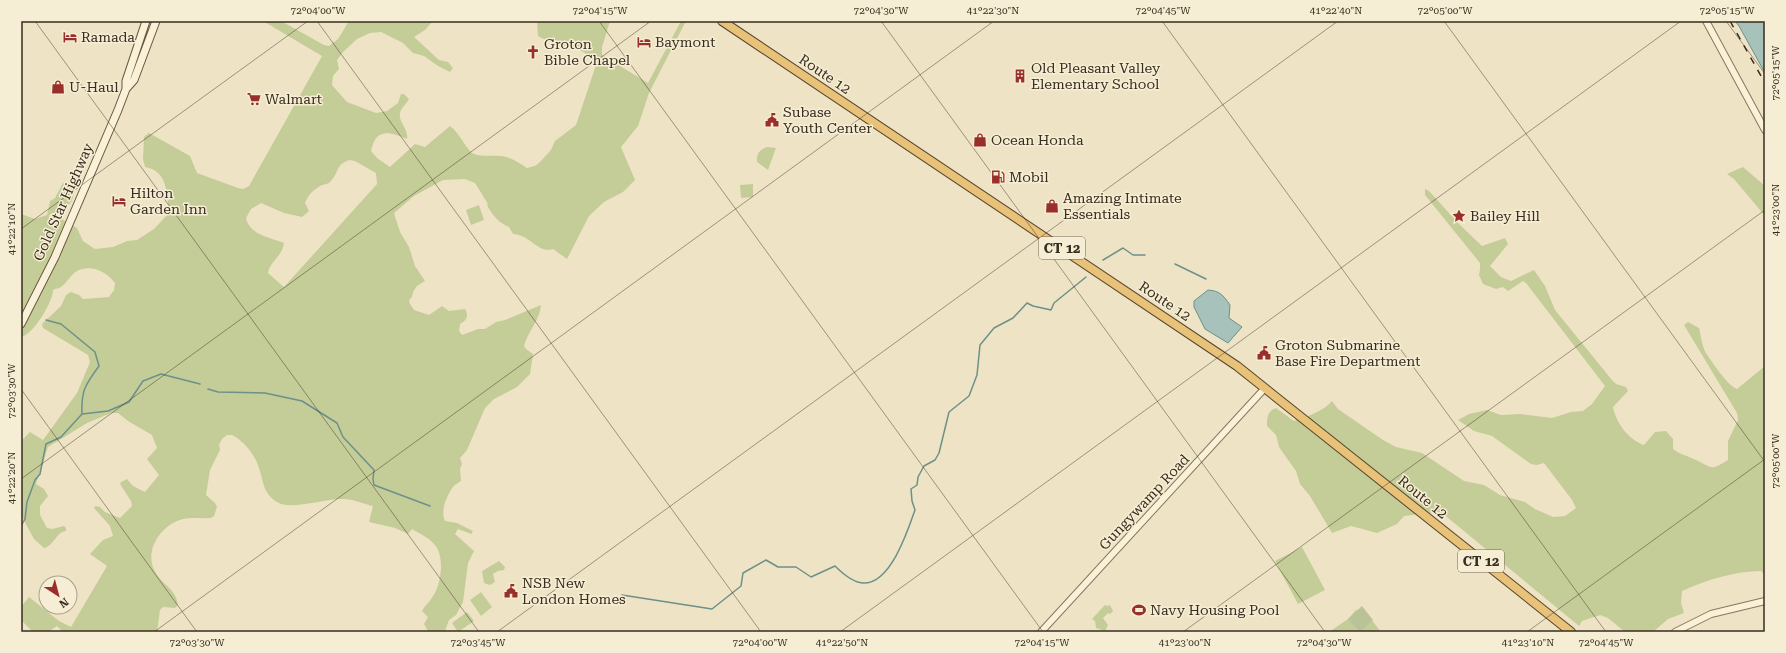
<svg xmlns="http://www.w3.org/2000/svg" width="1786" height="653" viewBox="0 0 1786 653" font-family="'Roboto Serif',serif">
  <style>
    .green { fill: #c4cd98; fill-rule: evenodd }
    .cemetery { fill: #bac297 }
    .water { fill: #a6c2bb; stroke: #6d9089 }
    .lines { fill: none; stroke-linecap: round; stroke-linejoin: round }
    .stream { stroke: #6d9089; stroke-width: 1.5 }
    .tertiary-casing { stroke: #89765b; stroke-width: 8 }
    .secondary-casing { stroke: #6b573e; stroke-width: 9 }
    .trunk-casing { stroke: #57442f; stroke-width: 10 }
    .tertiary { stroke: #f9f1d8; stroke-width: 6 }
    .secondary { stroke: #f9f1d8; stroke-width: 7 }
    .trunk { stroke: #e8c278; stroke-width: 8 }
    .rail { stroke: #392d1f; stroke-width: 1.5; stroke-dasharray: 7 7; stroke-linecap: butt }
    .ticks { fill: none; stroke: #392d1f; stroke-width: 1; stroke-opacity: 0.45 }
    .labels { text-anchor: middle; stroke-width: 3; stroke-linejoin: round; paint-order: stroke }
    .shield { fill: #f6eed4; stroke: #726755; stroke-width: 1 }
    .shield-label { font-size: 13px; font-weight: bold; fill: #392d1f }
    .poi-label { font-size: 14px; fill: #392d1f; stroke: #f6eed4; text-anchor: start }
    .street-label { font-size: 14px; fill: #392d1f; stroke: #f6eed4 }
    .neatline { fill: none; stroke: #392d1f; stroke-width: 1.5 }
    .ticks-label { font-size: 10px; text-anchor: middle; fill: #392d1f }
  </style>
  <rect width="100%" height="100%" fill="#eee4c5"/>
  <path class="green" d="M263,21h18l43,24 5,1 9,-7 11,-18h84l-8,9 -11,7 25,23 9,2 5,6 -3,4 -12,-6 -14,-10 -11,-3 -10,-10 -22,-11 -11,1 -13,6 -14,13 -6,8 2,9 -6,7 -1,9 15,17 29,11 11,-2 11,-8 3,-9h3l5,5c-2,4 -8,9 -9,14 -2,9 9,16 7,26 -17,-7 -31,-12 -36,12l6,7 13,9 25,-23 10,3 25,-21c10,7 17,25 24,28 9,3 18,1 27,2 10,1 18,7 26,12l8,-2 5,-4 11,-12 4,-9 21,-16 20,-60c-13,-23 -39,-17 -58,-29l-1,-15h73l-8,26v8l46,28 33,-62h5l-37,72 -11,33 -17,21 14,33 -12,12 -19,10 -15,14 -22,43 -14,-10c-15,5 -22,-14 -40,-15l-4,-7c-10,-4 -17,-12 -22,-22l1,-1 -13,-21 -10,-4 -22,1 -29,16 -20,17 6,19 9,15 6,19 10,15 -8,5 -4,6 -1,5 -3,3 1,4 4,6 15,5 13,-9 7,5 16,-2c4,7 2,11 -5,15l-1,7 3,4 16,-6h7l11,-7 9,-2 36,-15c-1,15 -13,26 -17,41l2,3 7,5 -3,20 -13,13 -23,12 -9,9 -18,42 -7,8 2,6 -2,5 1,12c-2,2 -6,3 -8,6 -6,8 -13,24 -8,34l12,2 16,8 -2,3 -13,-5 -3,5 19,17 -6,12 -5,39 -7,13 -7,5 -4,11 2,1 -19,-1 -4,-7 4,-7 -6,-6c3,-6 8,-9 11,-15 8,-11 11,-36 4,-48 -5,-9 -17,-14 -25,-19l-4,5 -13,-6 -26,-6 4,-16c-9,-2 -20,-7 -30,-7 -16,-1 -51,11 -64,4 -16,-8 -15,-20 -20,-35 -4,-13 -15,-27 -27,-33h-5l-5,4 -3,6 1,5 -10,20 -4,25 9,8 2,4 -3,9 -3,2c-10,1 -19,-1 -28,1 -24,6 -41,35 -26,56 8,11 19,15 21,30l-3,3 -12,-1 -3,3 -3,22h-94l-6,-6 -9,6h-15l-12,-12v-13l8,-10 30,24 12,6 36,-61 -17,-12 13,-14 10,-4 -3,-10 -16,-18 1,-2 5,1 5,5 15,6 12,-12 -1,-5 -11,-17 1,-2 6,-3 6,7 12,6 14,-17 -12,-16 10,-11 -5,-13 -24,-14 -10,-8h-7l-24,10 -39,24 -12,37 8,5 4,7 -8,10v9l7,13 5,1 12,-3 2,2v3c-10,1 -12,15 -22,17l-10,-9 -13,-24v-74l9,-9 13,8 34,-47 13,-31 -2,-7 -45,-27 -1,-4 19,-18 5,-11 5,-3 8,3 4,4 26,-2 5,-7 1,-7c-9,-12 -24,-19 -38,-12 -6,3 -10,12 -16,16 -2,2 -5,1 -8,3 0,12 -20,45 -32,47v-123l14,5 12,-4 3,-14 5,-3 8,-15h5l11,-8 2,3c-14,23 0,25 -32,37l2,6 8,-3 3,1 15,9 6,13 12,8 18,-2 14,-6 10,-1 17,-11 15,-16c-2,-19 -1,-42 -24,-46l-2,-8 1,-22 5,-4 41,23 7,17 41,15 5,1 6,-3 73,-130zM350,160l5,1 21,12 1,11 -93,103 -16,-14c2,-12 14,-16 16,-30 -15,-6 -34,-8 -38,-25l5,-9 10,-6 23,10 18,4 7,-6 -4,-8c3,-8 9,-14 17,-18 3,-1 6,-1 8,-3 10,-10 5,-18 20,-22z
    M767,147l9,1 -8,22 -11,-8c-1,-8 3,-13 10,-15z
    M1743,167l22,19v30l-31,-37 -7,-5z
    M753,184v13l-12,1 -1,-13z
    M1425,189l4,2 30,33 23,22 23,-8 3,6 -18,22 11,11 10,4 23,-11 11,16 10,24 57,70 4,4 10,3 2,4 -15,16c3,16 16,33 31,38l11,-13 11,-1 7,8v10c8,6 15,7 23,11 17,8 14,11 32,0v-19l10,-21 -1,-7 -53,-88 4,-3 11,6c2,8 3,18 7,25 6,9 21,32 31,36l28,-23v209l-4,-4c-26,0 -55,9 -79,20l-1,12 3,10 -16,6 -15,13h-28l-17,-14 -8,-3 -18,6 -3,5 -137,-113 -6,-1 -32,4 -7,8 -20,9 -26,-7 -19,7 -22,-37 -10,-12 -4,-13 -17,-24 -3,-12 -9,-9c0,-8 0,-15 9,-18l18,13c13,-5 29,-9 38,-20l6,8 45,31 13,7 26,6 42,28 20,4 16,10 25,7 10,7 18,8 12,-1 11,-8 -4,-8 -28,-37 -7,2 -6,-1 -39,-28 -18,-5 -16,-11 11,-6 18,-4 14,5 20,-1 31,4 19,-6 12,-1 9,-7 13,-18 -79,-103 -3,-2 -15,10 -5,-4 -7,2 -13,-5 -4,-9 1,-6v-6l-55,-68z
    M479,205l5,15 -13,5 -5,-15z
    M1302,547l23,43 -27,14 -23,-43z
    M499,561l6,6 -1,3 -6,1 -5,3 2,8 -5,3 -6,-2 -2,-12z
    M481,592l11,15 -11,9 -11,-16z
    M1105,605l2,1 3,-1 3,6 -3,3 -2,-1 -5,5 5,7 -3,6 -9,-3 -1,-7 -3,-2z
    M1356,610h3l12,9 10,13h-52l19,-13z
    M467,612l7,9 -16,11 -6,-9z"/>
  <path class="cemetery" d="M1362,606l11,14 -13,12 -12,-13z"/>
  <path class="water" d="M1735,21h30v52l-26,-47z
    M1208,290c12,1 15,5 22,15l-1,13 13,9 -14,16 -23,-14 -11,-22v-6z"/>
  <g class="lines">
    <path class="stream" d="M1103,260l20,-12 10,7h12
      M1175,264l31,15
      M46,320l15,4 34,28 4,14c-14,19 -18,25 -17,48
      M208,389l10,3 47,1 37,8 35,22 6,14 31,33 -1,9 1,6 56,21
      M21,526l4,-7 2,-17 8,-22 5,-6 6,-30 15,-7 21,-23 26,-3 21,-9 14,-21 18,-7 39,10
      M622,595l90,14 29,-23 2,-13 23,-13 12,7h18l15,10 24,-11c7,7 19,17 29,17 27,0 44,-53 51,-73l-3,-9 -1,-12 6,-4 1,-8 6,-11 11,-6 4,-7 10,-41 20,-16 8,-21 3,-30 14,-17 19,-10 14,-15 6,3 18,4 3,-7 32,-26"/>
    <g class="tertiary-casing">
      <path id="tertiary" d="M1706,21l59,109
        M1041,632l224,-244
        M1675,632l36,-18 54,-13"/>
    </g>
    <g class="secondary-casing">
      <path id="secondary" d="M126,89l8,-9 22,-59
        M21,324l34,-67 63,-147 8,-21v-8l20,-60"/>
    </g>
    <g class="trunk-casing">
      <path id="trunk" d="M722,21l515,345 334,266"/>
    </g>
    <use href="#tertiary" class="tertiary"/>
    <use href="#secondary" class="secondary"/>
    <use href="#trunk" class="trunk"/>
    <path class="rail" d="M1730,21l35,62"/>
  </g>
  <path class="ticks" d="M35,21l444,611M317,21l444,611M599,21l444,611M881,21l444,611M1162,21l444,611M1444,21l321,441M1726,21l39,53M21,229l287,-208M21,389l176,243M21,479l630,-458M154,632l840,-611M497,632l841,-611M840,632l841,-611M1183,632l582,-422M1527,632l238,-173"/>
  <defs>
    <g id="hotel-bare" transform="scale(1.08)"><path d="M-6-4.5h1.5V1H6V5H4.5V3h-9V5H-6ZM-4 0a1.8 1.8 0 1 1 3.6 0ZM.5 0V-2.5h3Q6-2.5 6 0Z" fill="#992f2a" stroke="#f6eed4" stroke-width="2.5" paint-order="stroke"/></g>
    <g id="church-bare" transform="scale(1.08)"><path d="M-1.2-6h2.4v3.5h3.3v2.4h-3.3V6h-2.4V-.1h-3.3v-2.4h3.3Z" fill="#992f2a" stroke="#f6eed4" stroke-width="2.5" paint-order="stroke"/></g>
    <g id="building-bare" transform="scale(1.08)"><path d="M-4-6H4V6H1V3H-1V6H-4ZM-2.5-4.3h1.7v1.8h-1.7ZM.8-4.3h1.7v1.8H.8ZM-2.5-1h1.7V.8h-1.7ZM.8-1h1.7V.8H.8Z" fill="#992f2a" stroke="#f6eed4" stroke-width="2.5" paint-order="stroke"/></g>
    <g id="shop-bare" transform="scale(1.08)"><path d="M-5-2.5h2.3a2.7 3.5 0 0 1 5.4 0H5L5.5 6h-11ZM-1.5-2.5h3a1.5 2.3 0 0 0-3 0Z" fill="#992f2a" stroke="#f6eed4" stroke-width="2.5" paint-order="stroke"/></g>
    <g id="supermarket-bare" transform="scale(1.08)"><path d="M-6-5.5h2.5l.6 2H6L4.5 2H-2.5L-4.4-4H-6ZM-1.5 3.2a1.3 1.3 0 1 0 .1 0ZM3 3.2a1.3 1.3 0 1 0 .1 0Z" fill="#992f2a" stroke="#f6eed4" stroke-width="2.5" paint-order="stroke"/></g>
    <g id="civic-bare" transform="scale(1.08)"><path d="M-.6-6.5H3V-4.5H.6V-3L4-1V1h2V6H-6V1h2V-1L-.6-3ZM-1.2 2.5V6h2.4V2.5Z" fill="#992f2a" stroke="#f6eed4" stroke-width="2.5" paint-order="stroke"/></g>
    <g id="fuel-bare" transform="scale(1.08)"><path d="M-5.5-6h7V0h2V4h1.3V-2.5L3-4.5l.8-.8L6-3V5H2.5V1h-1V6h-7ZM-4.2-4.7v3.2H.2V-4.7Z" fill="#992f2a" stroke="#f6eed4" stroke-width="2.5" paint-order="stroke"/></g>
    <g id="sight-bare" transform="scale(1.08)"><path d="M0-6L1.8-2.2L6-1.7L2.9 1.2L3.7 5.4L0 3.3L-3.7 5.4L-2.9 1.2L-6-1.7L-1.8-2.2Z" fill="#992f2a" stroke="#f6eed4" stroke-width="2.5" paint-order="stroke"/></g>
    <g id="stadium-bare" transform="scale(1.08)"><path d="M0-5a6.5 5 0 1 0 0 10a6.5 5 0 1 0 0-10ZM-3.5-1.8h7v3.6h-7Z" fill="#992f2a" stroke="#f6eed4" stroke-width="2.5" paint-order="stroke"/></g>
  </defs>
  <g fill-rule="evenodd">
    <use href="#hotel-bare" x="70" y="37"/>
    <use href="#hotel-bare" x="644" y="42"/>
    <use href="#church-bare" x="533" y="52"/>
    <use href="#building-bare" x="1020" y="76"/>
    <use href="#shop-bare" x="58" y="87"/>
    <use href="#supermarket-bare" x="254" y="99"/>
    <use href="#civic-bare" x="772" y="120"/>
    <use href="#shop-bare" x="980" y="140"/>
    <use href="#fuel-bare" x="998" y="177"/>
    <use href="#hotel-bare" x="119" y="201"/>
    <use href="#shop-bare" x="1052" y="206"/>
    <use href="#sight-bare" x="1459" y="216"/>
    <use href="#civic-bare" x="1264" y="353"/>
    <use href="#civic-bare" x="511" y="591"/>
    <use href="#stadium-bare" x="1139" y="610"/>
  </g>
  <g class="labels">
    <g class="shield">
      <rect x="1039" y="237" width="46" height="22" rx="3"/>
      <rect x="1458" y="550" width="46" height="22" rx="3"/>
    </g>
    <g class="shield-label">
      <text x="1062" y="253">CT 12</text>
      <text x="1481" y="566">CT 12</text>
    </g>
    <g class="poi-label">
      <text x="81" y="42">Ramada</text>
      <text x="655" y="47">Baymont</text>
      <text x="544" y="49">Groton<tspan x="544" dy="16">Bible Chapel</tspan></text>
      <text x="1031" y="73">Old Pleasant Valley<tspan x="1031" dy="16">Elementary School</tspan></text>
      <text x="69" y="92">U-Haul</text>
      <text x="265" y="104">Walmart</text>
      <text x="783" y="117">Subase<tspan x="783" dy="16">Youth Center</tspan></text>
      <text x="991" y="145">Ocean Honda</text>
      <text x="1009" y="182">Mobil</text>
      <text x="130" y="198">Hilton<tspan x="130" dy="16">Garden Inn</tspan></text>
      <text x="1063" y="203">Amazing Intimate<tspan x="1063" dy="16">Essentials</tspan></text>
      <text x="1470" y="221">Bailey Hill</text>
      <text x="1275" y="350">Groton Submarine<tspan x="1275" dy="16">Base Fire Department</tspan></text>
      <text x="522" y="588">NSB New<tspan x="522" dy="16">London Homes</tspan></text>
      <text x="1150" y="615">Navy Housing Pool</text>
    </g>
    <g class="street-label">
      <text transform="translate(825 74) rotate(34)" y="5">Route 12</text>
      <text transform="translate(63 202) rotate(-66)" y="5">Gold Star Highway</text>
      <text transform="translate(1165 301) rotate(34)" y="5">Route 12</text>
      <text transform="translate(1423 497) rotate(39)" y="5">Route 12</text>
      <text transform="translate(1144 502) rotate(-47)" y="5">Gungywamp Road</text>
    </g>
  </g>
  <rect width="1786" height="653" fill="none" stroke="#f6eed4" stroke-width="44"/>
  <g transform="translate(58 595) rotate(144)"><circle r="19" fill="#f6eed4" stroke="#aaa18c"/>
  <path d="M0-3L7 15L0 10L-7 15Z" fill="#992f2a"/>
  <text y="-6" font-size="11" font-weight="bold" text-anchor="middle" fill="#392d1f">N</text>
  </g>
  <rect x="22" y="22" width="1742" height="609" class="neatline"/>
  <g class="ticks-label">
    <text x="318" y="14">72°04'00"W</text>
    <text x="600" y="14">72°04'15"W</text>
    <text x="881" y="14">72°04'30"W</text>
    <text x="993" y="14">41°22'30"N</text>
    <text x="1163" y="14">72°04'45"W</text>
    <text x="1336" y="14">41°22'40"N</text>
    <text x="1445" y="14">72°05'00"W</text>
    <text x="1727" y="14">72°05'15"W</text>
    <text transform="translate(1775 73) rotate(-90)" y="4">72°05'15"W</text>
    <text transform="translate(1775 210) rotate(-90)" y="4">41°23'00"N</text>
    <text transform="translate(11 229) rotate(-90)" y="4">41°22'10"N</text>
    <text transform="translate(11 391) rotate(-90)" y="4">72°03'30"W</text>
    <text transform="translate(1775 461) rotate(-90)" y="4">72°05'00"W</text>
    <text transform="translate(11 478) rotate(-90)" y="4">41°22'20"N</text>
    <text x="197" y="646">72°03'30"W</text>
    <text x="478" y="646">72°03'45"W</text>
    <text x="760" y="646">72°04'00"W</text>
    <text x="842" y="646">41°22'50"N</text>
    <text x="1042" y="646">72°04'15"W</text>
    <text x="1185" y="646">41°23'00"N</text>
    <text x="1324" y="646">72°04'30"W</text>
    <text x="1528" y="646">41°23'10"N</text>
    <text x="1606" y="646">72°04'45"W</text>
  </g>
</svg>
